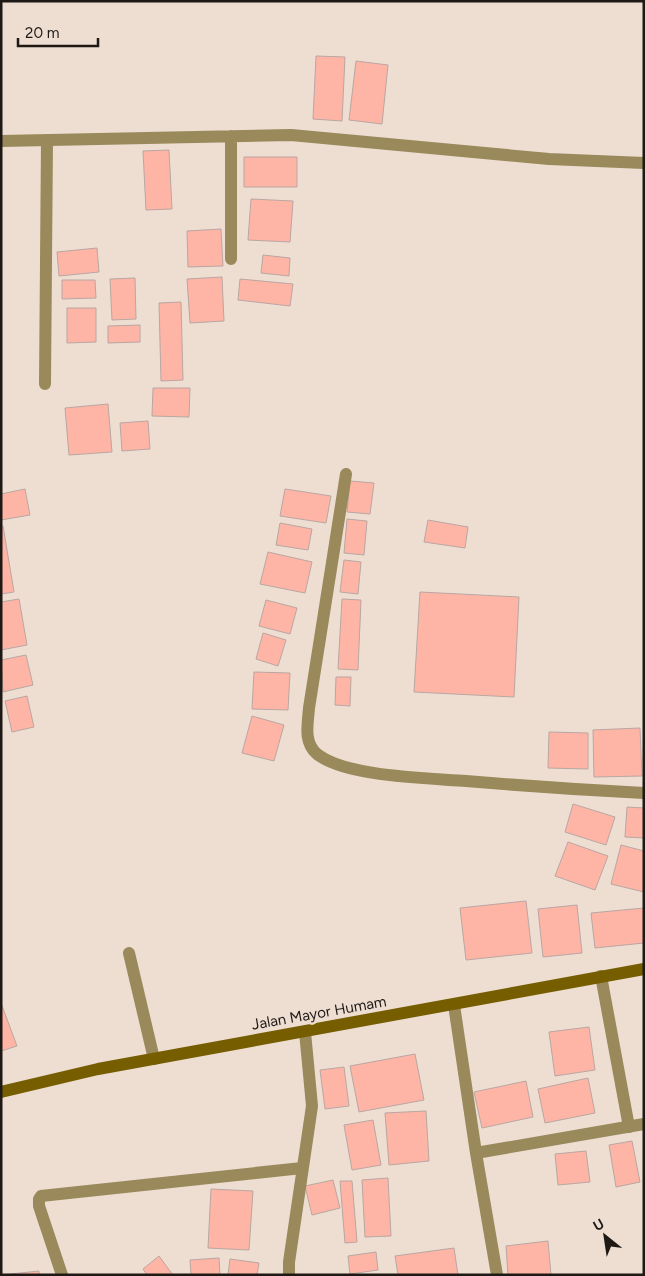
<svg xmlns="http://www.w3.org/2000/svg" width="645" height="1276" viewBox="0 0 645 1276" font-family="Figtree,sans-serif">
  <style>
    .building { fill: #feb5a6; stroke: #baa6a2 }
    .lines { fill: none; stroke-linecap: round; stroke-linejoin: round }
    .service { stroke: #99895b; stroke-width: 12 }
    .minor { stroke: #99895b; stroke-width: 12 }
    .secondary { stroke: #765e00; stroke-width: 12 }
    .labels { text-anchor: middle; stroke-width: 5; stroke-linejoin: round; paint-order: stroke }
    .street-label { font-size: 15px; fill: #1e1915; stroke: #eeded2 }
  </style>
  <rect width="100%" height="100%" fill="#eeded2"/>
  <path class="building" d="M316,56l29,1 -3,64 -29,-2z
    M356,61l32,4 -6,59 -33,-4z
    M169,150l3,59 -26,1 -3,-59z
    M244,157h53v30h-53z
    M251,199l42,2 -3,41 -42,-2z
    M221,229l2,37 -35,1 -1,-36z
    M97,248l2,24 -40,4 -2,-24z
    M263,255l27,3 -1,18 -28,-3z
    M222,277l2,44 -34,2 -3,-44z
    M135,278l1,41 -24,1 -2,-41z
    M240,279l53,5 -3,22 -52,-6z
    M62,280h33l1,18 -34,1z
    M181,302l2,78 -22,1 -2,-78z
    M67,308h29v34l-29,1z
    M140,325v17l-32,1v-17z
    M153,388h37l-1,29 -37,-1z
    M108,404l4,48 -43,3 -4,-47z
    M148,421l2,28 -28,2 -2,-28z
    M350,481l24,2 -4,31 -23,-2z
    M25,489l5,26 -29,5v-26z
    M285,489l46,7 -5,27 -46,-7z
    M347,519l20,2 -3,34 -20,-2z
    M428,520l40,7 -3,21 -41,-6z
    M280,523l32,6 -4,21 -32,-5z
    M1,526h2l11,66 -13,2z
    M268,552l44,10 -7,31 -45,-9z
    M344,560l17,2 -3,32 -18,-2z
    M420,592l99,5 -5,100 -100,-5z
    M19,599l8,46 -26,5v-48z
    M342,599l19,1 -3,70 -20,-1z
    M266,600l31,8 -7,26 -31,-8z
    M263,633l23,7 -8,26 -22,-7z
    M26,655l7,30 -30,7 -2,-32z
    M254,672l36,1 -2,37 -36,-1z
    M336,677h15l-1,29 -15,-1z
    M27,696l7,31 -22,5 -7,-31z
    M252,716l32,9 -10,36 -32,-8z
    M640,728l2,48 -48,1 -1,-47z
    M549,732l39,1v36l-40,-1z
    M573,804l42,13 -9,28 -41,-13z
    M627,807l17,1v30l-19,-1z
    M568,842l40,14 -13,34 -40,-14z
    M621,845l23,6v41l-33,-8z
    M526,901l6,52 -66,7 -6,-52z
    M577,905l5,48 -39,4 -5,-48z
    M644,908v35l-49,5 -4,-35z
    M1,1003l16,43 -16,5z
    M589,1027l6,43 -40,6 -6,-44z
    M415,1054l9,46 -65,12 -9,-46z
    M344,1067l5,39 -24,3 -5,-39z
    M588,1078l7,35 -50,10 -7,-34z
    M526,1081l7,36 -51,11 -8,-36z
    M426,1111l3,50 -40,4 -4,-52z
    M373,1120l8,45 -29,5 -8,-45z
    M632,1141l8,41 -24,5 -7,-42z
    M586,1151l4,31 -32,3 -3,-31z
    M388,1178l3,58 -26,1 -3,-57z
    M333,1180l7,28 -28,7 -7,-29z
    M340,1181h12l5,61 -12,1z
    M211,1189l42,2 -4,59 -41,-2z
    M548,1241l3,34h-43l-2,-29z
    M454,1248l4,27h-60l-3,-19z
    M376,1252l2,18 -28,4 -2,-18z
    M159,1256l14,19h-26l-4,-6z
    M219,1258l1,17h-29l-1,-15z
    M230,1259l29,4 -2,12h-29z
    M39,1271v4h-38z"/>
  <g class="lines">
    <path class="service" d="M129,953l25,106"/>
    <path class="minor" d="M1,141l290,-6 258,24 95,4
      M231,259v-123
      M45,384l2,-244
      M346,474l-37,234c-1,15 -6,34 8,46 29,23 111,24 149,27 59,5 118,9 178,12
      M601,976l28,151
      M454,1005l22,148 21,122
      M476,1153l168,-29
      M62,1275l-23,-69v-7l2,-3 261,-28
      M289,1275v-13l23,-156 -7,-74"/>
    <path class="secondary" d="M1,1092l97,-23 546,-100"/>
  </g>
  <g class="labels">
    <g class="street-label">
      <text transform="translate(319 1013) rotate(-10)" y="5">Jalan Mayor Humam</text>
    </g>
  </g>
  <rect width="645" height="1276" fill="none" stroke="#1e1915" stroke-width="5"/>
  <g transform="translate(605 1236) rotate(330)" stroke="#eeded2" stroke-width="4" paint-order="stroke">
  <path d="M0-4L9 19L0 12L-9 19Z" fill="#1e1915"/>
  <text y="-8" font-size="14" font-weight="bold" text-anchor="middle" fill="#1e1915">U</text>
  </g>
  <path d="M18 38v8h80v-8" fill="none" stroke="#1e1915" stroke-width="2.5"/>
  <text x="25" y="38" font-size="15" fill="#1e1915" stroke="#eeded2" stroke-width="4" paint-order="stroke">20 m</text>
</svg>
